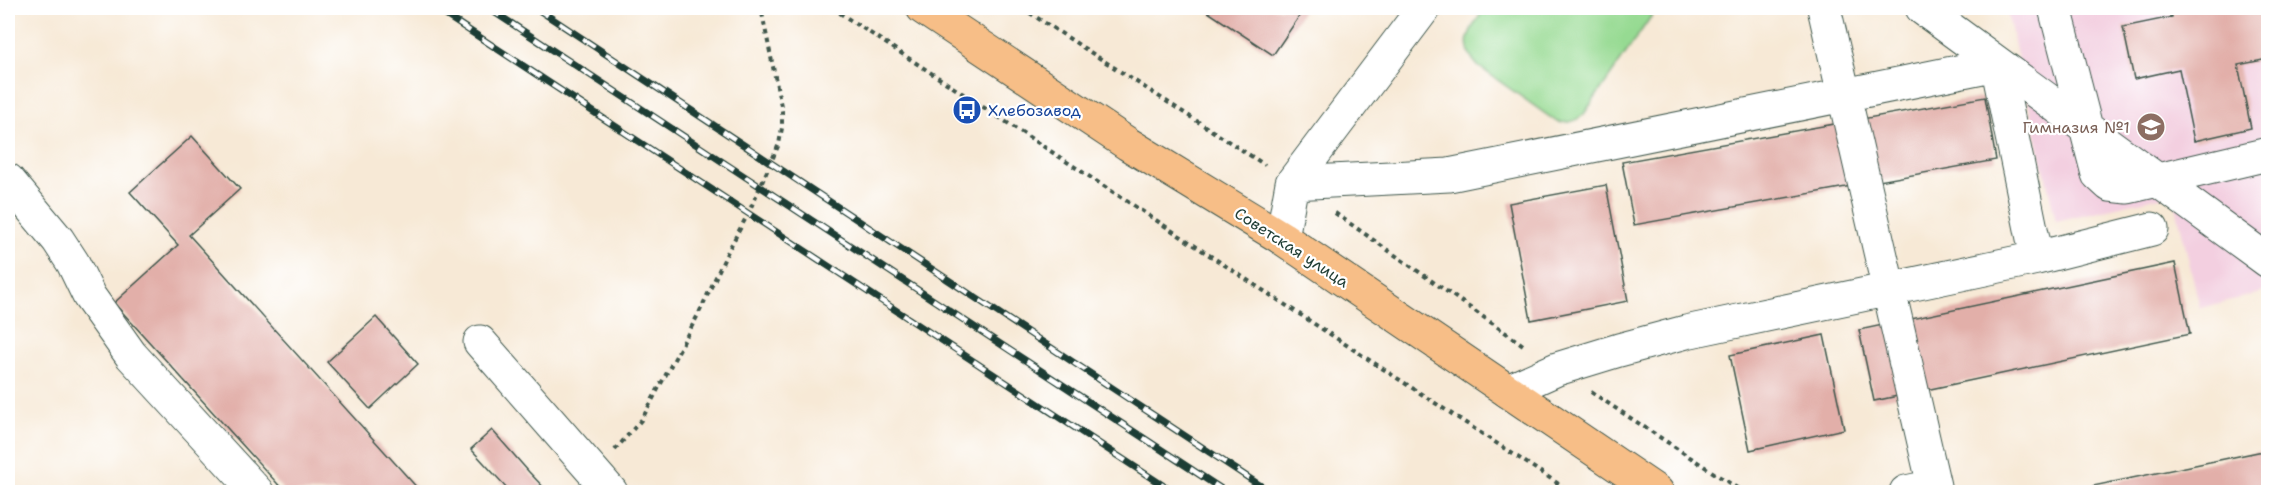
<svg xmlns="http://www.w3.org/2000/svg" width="2276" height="500" viewBox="0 0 2276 500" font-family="'Shantell Sans',sans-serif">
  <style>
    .built { fill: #f3cfe0 }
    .green { fill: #96da92; stroke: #5a8c63; stroke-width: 1.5 }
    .building { fill: #e2afa9 }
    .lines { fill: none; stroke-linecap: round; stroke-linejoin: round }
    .minor-casing { stroke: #3f574c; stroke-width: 35 }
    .major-casing { stroke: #3f574c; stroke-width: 35 }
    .path { stroke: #3f574c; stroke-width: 4; stroke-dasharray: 4.5 4.5; stroke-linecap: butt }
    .minor { stroke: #fff; stroke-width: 33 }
    .major { stroke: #f7be87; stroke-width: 33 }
    .rail-casing { stroke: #1f3d34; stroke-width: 7 }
    .rail { stroke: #fff; stroke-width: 4.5; stroke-dasharray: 14; stroke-linecap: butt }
    .labels { text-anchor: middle; stroke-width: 4.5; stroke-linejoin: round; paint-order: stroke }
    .transit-label { font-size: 16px; fill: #164399; stroke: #fff; text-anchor: start }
    .education-label { font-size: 16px; fill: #785e54; stroke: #fff; text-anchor: end }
    .street-label { font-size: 16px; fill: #1f3d34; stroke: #fff }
  </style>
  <rect width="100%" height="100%" fill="#fff"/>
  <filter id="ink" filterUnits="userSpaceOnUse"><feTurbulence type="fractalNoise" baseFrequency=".0167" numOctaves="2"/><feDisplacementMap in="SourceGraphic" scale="12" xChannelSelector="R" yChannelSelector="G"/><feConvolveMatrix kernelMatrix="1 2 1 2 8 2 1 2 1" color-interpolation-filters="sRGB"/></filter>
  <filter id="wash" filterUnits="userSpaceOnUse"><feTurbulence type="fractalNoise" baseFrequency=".008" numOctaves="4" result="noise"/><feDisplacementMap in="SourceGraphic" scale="24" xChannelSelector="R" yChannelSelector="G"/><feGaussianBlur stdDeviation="1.35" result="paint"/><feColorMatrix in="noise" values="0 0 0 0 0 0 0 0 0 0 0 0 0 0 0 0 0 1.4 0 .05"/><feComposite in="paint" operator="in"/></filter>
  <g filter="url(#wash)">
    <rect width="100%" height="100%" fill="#f7e9d6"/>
    <path class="built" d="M2006,8h262v283l-68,17 -27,-114 -117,27z"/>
    <path class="green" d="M1485,8h172l-73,106c-8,8 -16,10 -27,8l-79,-56c-21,-23 -7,-37 7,-58z"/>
    <g id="blocks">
      <path class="building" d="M1202,8h103l-32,47z
        M2170,8h98v51l-30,6 13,63 -57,13 -15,-72 -45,10 -11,-52 49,-10z
        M1985,97l11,63 -362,65 -12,-63z
        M192,136l48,53 -51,46 232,257h-136l-171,-189 64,-58 -48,-53z
        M1606,185l22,116 -97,19 -22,-117z
        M2175,263l15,71 -316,67 -15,-71z
        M376,317l42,47 -48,45 -43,-47z
        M1824,335l20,94 -94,21 -20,-95z
        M492,430l37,42 19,20h-42l3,-2 -38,-41z
        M2268,450v42h-174l-1,-6z"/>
    </g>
  </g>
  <g filter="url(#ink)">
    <use href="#blocks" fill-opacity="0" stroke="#3f574c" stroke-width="1.5"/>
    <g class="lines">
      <g class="minor-casing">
        <path id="minor" d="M1824,8l110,478 -28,6
          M1922,8l346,253
          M2055,8l43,166 12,11 18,2 140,-33
          M8,180l50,60 15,23 16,33 42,59 126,137
          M1292,183l157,-8 548,-111 40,194
          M1282,238l10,-55 132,-175
          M480,342l131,150
          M1508,391l49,-22 62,-19 67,-18 351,-74 115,-29"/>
      </g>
      <g class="major-casing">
        <path id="major" d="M923,8l205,136 154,94 375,254"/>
      </g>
      <path class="path" d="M832,8l739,484
        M1022,8l243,157
        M1335,213l191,134
        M1591,392l152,100
        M615,450l27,-31 57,-106 29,-62 20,-37 31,-70 3,-16v-17l-21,-103"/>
      <use href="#minor" class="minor"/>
      <use href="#major" class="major"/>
      <g class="rail-casing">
        <path id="rail" d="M435,8l738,484
          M488,8l738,484
          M536,8l734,484"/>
      </g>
      <use href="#rail" class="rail"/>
    </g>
  </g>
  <defs>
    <g id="bus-disc" transform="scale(1.5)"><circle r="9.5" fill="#1a4fb4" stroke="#fff"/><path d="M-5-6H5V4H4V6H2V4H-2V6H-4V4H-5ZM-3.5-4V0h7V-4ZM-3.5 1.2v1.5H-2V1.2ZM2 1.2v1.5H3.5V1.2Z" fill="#fff"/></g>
    <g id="school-disc" transform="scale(1.5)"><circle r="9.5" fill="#8d6e63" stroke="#fff"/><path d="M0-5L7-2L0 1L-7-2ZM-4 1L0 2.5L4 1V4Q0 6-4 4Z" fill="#fff"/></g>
  </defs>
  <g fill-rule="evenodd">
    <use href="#bus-disc" x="967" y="110"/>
    <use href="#school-disc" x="2151" y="127"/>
  </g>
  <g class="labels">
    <g class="transit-label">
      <text x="988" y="116">Хлебозавод</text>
    </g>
    <g class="education-label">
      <text x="2130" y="133">Гимназия №1</text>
    </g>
    <g class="street-label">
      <text transform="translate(1292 247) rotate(33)" y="6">Советская улица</text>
    </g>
  </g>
  <rect width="2276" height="500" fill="none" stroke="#fff" stroke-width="30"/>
</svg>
